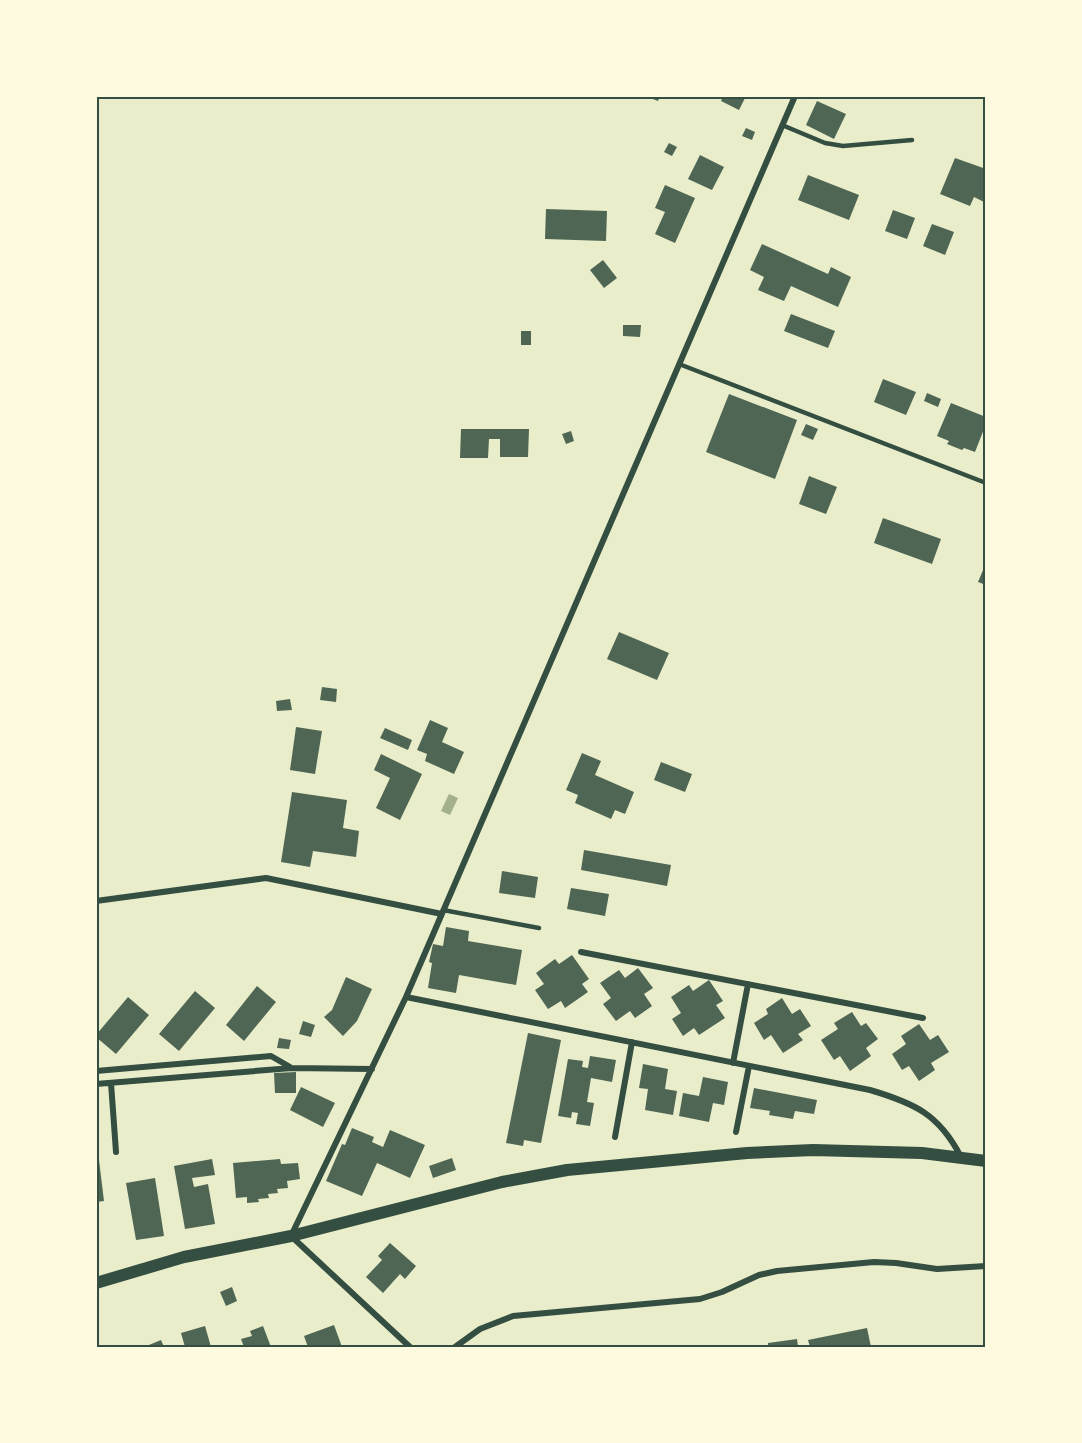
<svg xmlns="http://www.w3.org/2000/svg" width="1082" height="1443" viewBox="0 0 1082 1443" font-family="Rubik,sans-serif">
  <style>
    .water { fill: #a3b18a }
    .building { fill: #4f6655 }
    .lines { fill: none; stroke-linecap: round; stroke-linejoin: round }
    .service { stroke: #344e41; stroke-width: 4.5 }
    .minor { stroke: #344e41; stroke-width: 6 }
    .secondary { stroke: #344e41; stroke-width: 12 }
    .neatline { fill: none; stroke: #344e41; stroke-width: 2 }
  </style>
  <rect width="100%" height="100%" fill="#e9edc9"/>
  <path class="water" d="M449,794l9,4 -8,17 -9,-4z"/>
  <path class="building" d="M645,96h15l-2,5z
    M723,96h23l-7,14 -18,-9z
    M817,101l29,13 -12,25 -28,-14z
    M746,128l9,4 -3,8 -10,-4z
    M669,143l8,4 -5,9 -8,-4z
    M700,155l24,12 -12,23 -24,-11z
    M955,158l31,11 -3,5 3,1v28l-12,-6 -4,9 -30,-12z
    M808,175l51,20 -10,25 -51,-20z
    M665,185l30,13 -20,45 -20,-9 10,-22 -10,-4z
    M546,209l61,2 -1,30 -61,-2z
    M893,210l22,8 -8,21 -22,-8z
    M932,224l22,8 -9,23 -22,-9z
    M762,244l66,30 3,-7 20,10 -13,30 -47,-21 -7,15 -26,-11 6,-13 -14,-7z
    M603,260l14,18 -13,10 -14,-18z
    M791,314l44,17 -7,17 -44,-17z
    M623,325h18l-1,12 -17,-1z
    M521,331h10v14h-10z
    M883,379l33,13 -10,23 -32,-13z
    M927,393l14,6 -3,8 -14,-6z
    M729,394l68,26 -22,59 -69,-27z
    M951,403l35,14v7l-11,28 -11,-4 -2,2 -15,-6 2,-3 -12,-5z
    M806,424l12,5 -5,11 -12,-5z
    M461,429h68l-1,28h-28v-18h-11l-1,19h-28z
    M571,431l3,10 -8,3 -4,-10z
    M809,476l28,11 -11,27 -27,-10z
    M883,518l58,21 -9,25 -58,-21z
    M986,563v22l-8,-3z
    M619,632l50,21 -12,27 -50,-21z
    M322,687l15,2 -1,13 -16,-2z
    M290,699l2,11 -15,1 -1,-10z
    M430,720l18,8 -6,14 22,10 -10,22 -29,-13 2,-7 -10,-4z
    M296,727l26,4 -7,43 -25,-4z
    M385,728l27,12 -4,10 -28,-12z
    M582,753l19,8 -6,14 39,17 -9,22 -10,-4 -4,9 -36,-16 3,-8 -12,-5z
    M381,754l41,20 -22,46 -24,-12 14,-30 -16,-8z
    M661,762l31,12 -7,18 -31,-12z
    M292,792l55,8 -4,28 16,3 -3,26 -43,-6 -3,16 -29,-5z
    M584,850l87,15 -4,21 -86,-16z
    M502,871l36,6 -3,21 -36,-5z
    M571,888l38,6 -4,22 -38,-7z
    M446,927l23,4 -1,10 54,9 -6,35 -57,-10 -3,18 -28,-5 4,-25 -3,-1 4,-18 10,2z
    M572,955l17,24 -7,5 6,8 -23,16 -4,-7 -13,8 -13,-19 9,-6 -8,-11 19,-14 4,5z
    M638,968l15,20 -9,6 8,12 -17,12 -5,-7 -14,10 -13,-17 8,-6 -11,-15 19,-13 6,8z
    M346,977l26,12 -15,32 -14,15 -19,-19 8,-7z
    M709,980l14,21 -7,4 9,13 -26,17 -5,-7 -11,8 -11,-17 9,-6 -10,-16 18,-12 4,6z
    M257,986l19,16 -32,39 -18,-16z
    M195,991l20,17 -36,43 -20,-17z
    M128,997l21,18 -33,39 -20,-17v-2z
    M782,998l10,16 8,-5 11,17 -13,8 5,6 -20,13 -12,-18 -7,5 -10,-17 14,-9 -2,-5z
    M852,1012l9,14 5,-3 12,16 -12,9 5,8 -21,15 -10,-15 -6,4 -13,-20 17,-11 -4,-6z
    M303,1021l12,4 -4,12 -12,-3z
    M919,1024l11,16 8,-5 11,17 -18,11 4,7 -16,11 -10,-15 -7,4 -10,-16 14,-10 -5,-8z
    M528,1033l33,7 -20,103 -17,-3 -1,6 -17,-3z
    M279,1038l12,2 -2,9 -12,-1z
    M590,1056l26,4 -4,22 -21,-4 -4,24 7,1 -4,23 -14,-2 2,-11 -6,-1 -1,6 -13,-2 10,-57 15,2 -1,6 6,1z
    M643,1064l25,5 -3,20 12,2 -4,24 -28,-5 3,-21 -9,-1z
    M296,1072v21h-21l-1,-20z
    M703,1077l25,5 -4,23 -11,-2 -4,19 -30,-6 4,-23 16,3z
    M301,1087l34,16 -12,24 -33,-17z
    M754,1088l63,12 -3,14 -19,-3 -2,8 -24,-4 1,-4 -20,-3z
    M352,1128l22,9 -2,5 11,5 7,-17 35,15 -15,33 -33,-15 -15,33 -36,-15 16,-37 3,1z
    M452,1158l4,12 -23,8 -4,-12z
    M212,1159l3,16 -23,3 2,9 14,-3 7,40 -30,5 -11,-63z
    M280,1159l1,5 17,-1 2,16 -13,2 1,7 -11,1 1,4 -10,1 1,4 -11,1 1,3 -12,1v-6l-11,1 -3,-35z
    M99,1160l5,41 -8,1v-41z
    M155,1178l9,58 -28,4 -10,-57z
    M390,1243l26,23 -11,13 -5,-5 -17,19 -17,-16 16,-17 -4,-4z
    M232,1287l5,14 -11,5 -6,-14z
    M334,1325l8,22h-34l-4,-11z
    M205,1326l6,21h-26l-4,-14z
    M263,1326l8,21h-27l-3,-8 11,-3 -2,-5z
    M867,1328l4,19h-61l-2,-7z
    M797,1339l1,8h-30v-4z
    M161,1340l3,7h-20z"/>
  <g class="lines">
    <path class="service" d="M782,125l43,18 18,3 69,-6
      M679,364l307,119
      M443,910l96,18"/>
    <path class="minor" d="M96,901l170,-23 176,36
      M581,952l342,66
      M406,997l464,93c44,13 69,24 91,67
      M733,1063l15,-79
      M96,1071l175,-15 19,11
      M111,1083l5,69
      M96,1084l196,-16 80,1
      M736,1132l13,-66
      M615,1137l17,-95
      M410,1347l-119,-111 115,-239 389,-901
      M455,1347l25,-18 33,-13 187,-17 22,-7 37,-17 18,-4 97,-9 22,1 41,6 49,-3"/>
    <path class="secondary" d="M96,1283l88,-26 107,-21 211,-54 65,-12 180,-17 66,-3 109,3 64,8"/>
  </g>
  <rect width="1082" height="1443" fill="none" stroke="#fefae0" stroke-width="195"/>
  <rect x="98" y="98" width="886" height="1248" class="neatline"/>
</svg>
